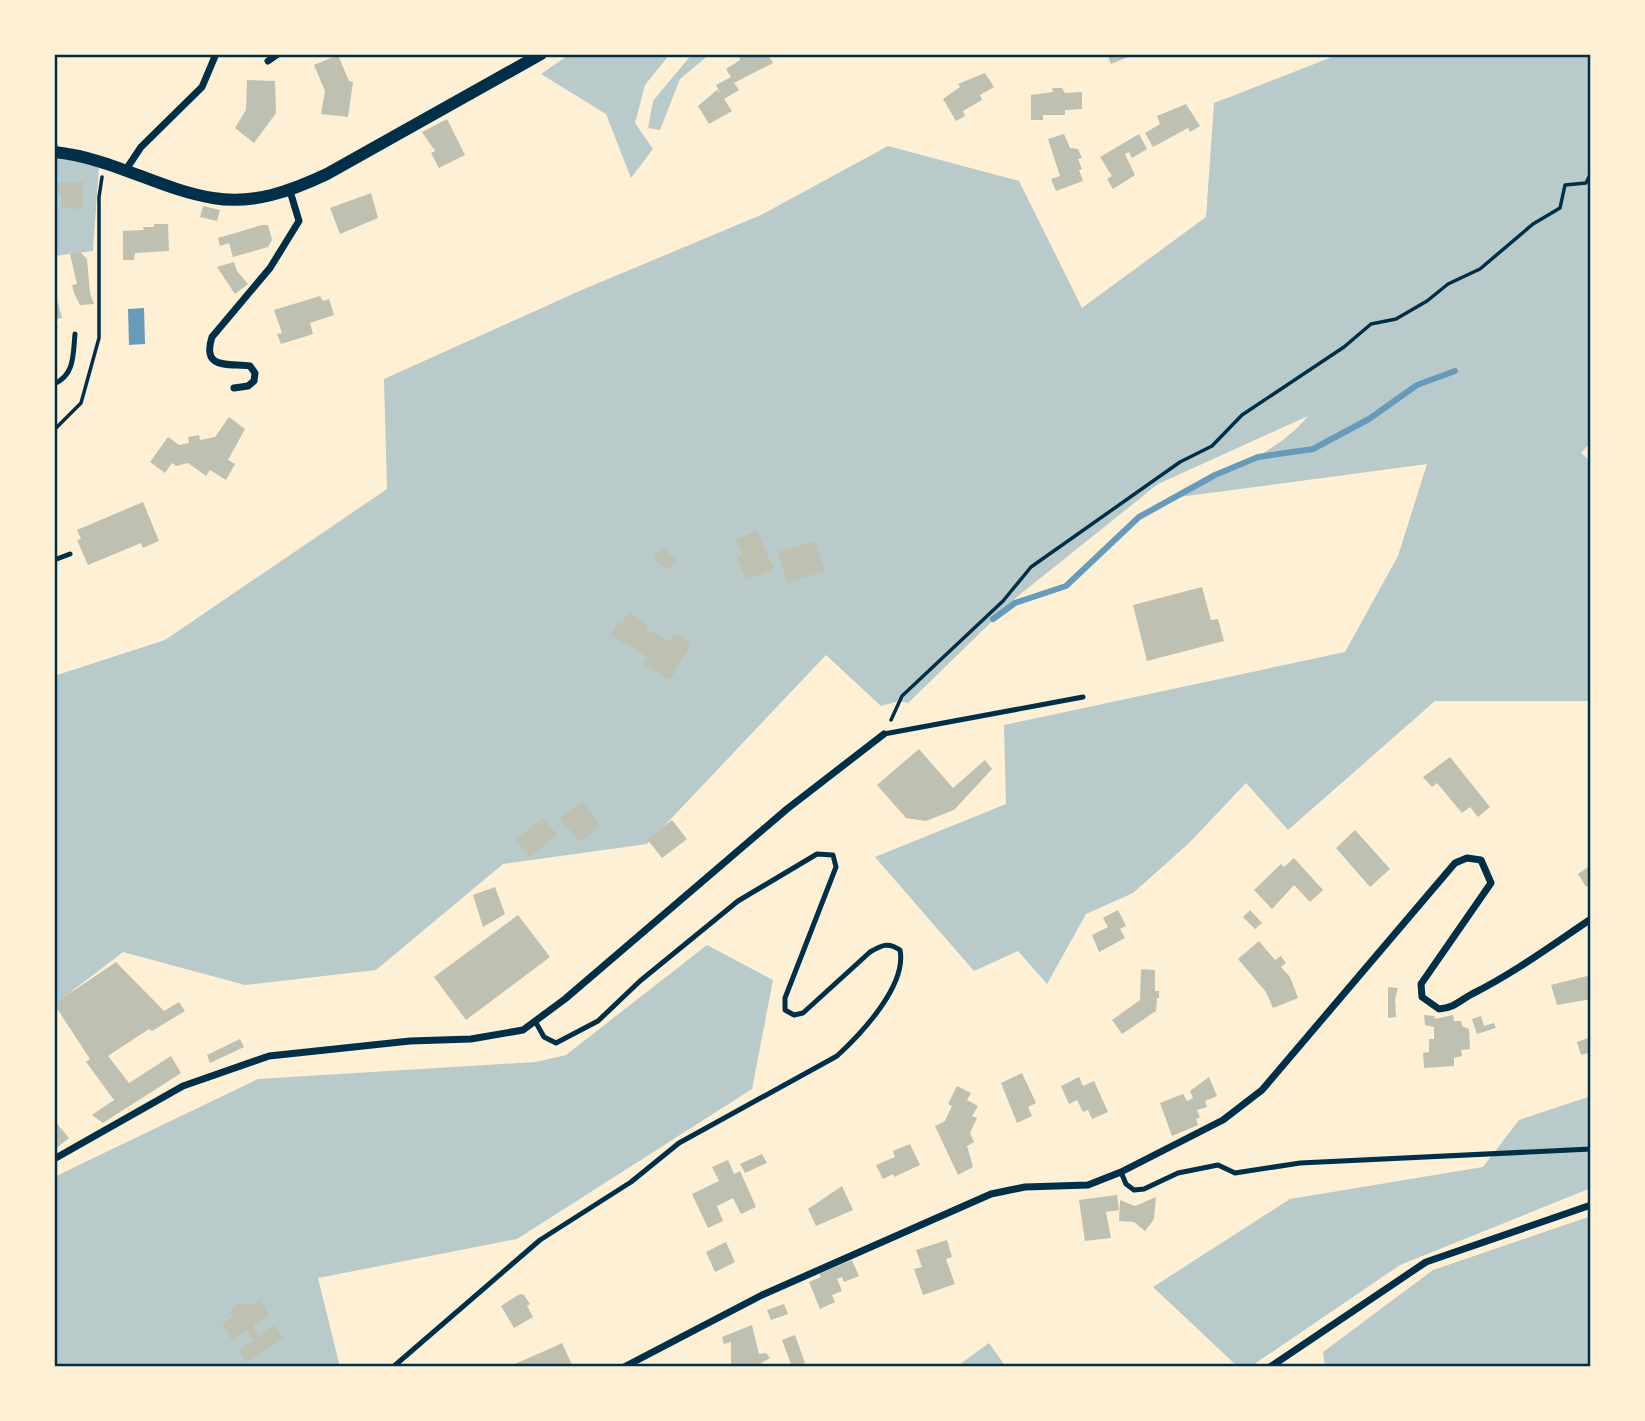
<svg xmlns="http://www.w3.org/2000/svg" width="1645" height="1421" viewBox="0 0 1645 1421" font-family="'Zilla Slab',serif">
  <style>
    .green { fill: #b9caca }
    .water { fill: #669bbc }
    .lines { fill: none; stroke-linecap: round; stroke-linejoin: round }
    .stream { stroke: #669bbc; stroke-width: 6 }
    .building { fill: #bec0b2 }
    .path { stroke: #003049; stroke-width: 3.5 }
    .service { stroke: #003049; stroke-width: 5 }
    .minor { stroke: #003049; stroke-width: 7 }
    .tertiary { stroke: #003049; stroke-width: 12 }
    .neatline { fill: none; stroke: #003049; stroke-width: 2.5 }
  </style>
  <rect width="100%" height="100%" fill="#fdf0d5"/>
  <path class="green" d="M570,54h100l-25,31 -10,38 18,26 -22,29 -25,-64 -65,-40z
    M692,54h18l-30,25 -20,51 -12,-2 5,-27z
    M1340,54h251v388l-10,11 10,9v239h-156l-147,129 -42,-47 -58,61 -55,49 -47,21 -39,70 -29,-33 -44,20 -99,-114 131,-53 -2,-79 341,-73 53,-96 29,-92 -248,33c42,-25 98,-42 129,-81l-150,68 -140,112 -110,107 -9,-2 -18,5 -55,-51 -179,189 -144,20 -127,106 -131,15 -122,-33 -69,53v-329l111,-36 222,-151 -3,-110 200,-90 177,-74 127,-69 131,35 63,127 124,-91 8,-114z
    M54,140l16,19 29,7 -6,85 -39,5z
    M707,945l66,35 -21,109 -235,150 -199,39 22,89h-286v-190l204,-98 278,-17 30,-7z
    M1591,1096v92l-191,77 -150,102h-12l-85,-80 137,-88 193,-32 36,-47z
    M1591,1216v151h-266l-2,-15 110,-82z
    M989,1343l17,24h-50z"/>
  <path class="water" d="M144,308l1,36 -16,1 -1,-36z"/>
  <g class="lines">
    <path class="stream" d="M993,619l22,-16 51,-17 73,-69 76,-42 43,-18 55,-8 56,-30 48,-34 38,-14"/>
  </g>
  <path class="building" d="M739,54h28l6,9 -39,20 5,7 -15,9 8,12 -23,13 -11,-18 19,-16 3,3 -4,-8 15,-8 -5,-8 14,-9z
    M1107,54h28l-24,10z
    M338,55l11,26 4,1 -5,35 -27,-3 4,-23 -11,-26z
    M985,73l9,14 -14,8 2,5 -19,11 2,5 -9,5 -13,-22 17,-12 -2,-3z
    M247,80l28,1 1,32 -22,30 -19,-15 11,-18z
    M1052,88h10l3,5 17,-1v17l-17,1v5h-22v5h-12v-25l22,-3z
    M1186,104l14,22 -10,6 -2,-4 -35,19 -8,-14 15,-9 -3,-8z
    M447,119l18,36 -26,13 -8,-15 4,-2 -13,-19z
    M1064,134l6,14 8,1 4,9 -4,1 4,10 -3,1 4,11 -27,10 -5,-12 9,-3 -12,-37z
    M1139,134l8,15 -15,9 -3,-6 -4,2 10,21 -22,14 -6,-10 5,-3 -12,-19z
    M83,182v27l-21,-1v-13l-8,-1v-11z
    M371,193l7,25 -38,16 -10,-26z
    M203,206l17,4 -3,11 -17,-4z
    M154,224h14l1,27 -34,2 -1,7h-11v-29l21,-1 -1,-3h11z
    M262,225h6l4,15 -4,7 -35,10 -4,-14 -9,3 -2,-8z
    M80,252l7,7 3,34 4,11 -14,1 -6,-12 -2,-8 5,-1 -7,-30z
    M234,262l3,9 11,13 -13,10 -18,-27z
    M54,289l8,29 -7,1 3,9 -4,1z
    M320,296l3,5 6,-2 5,16 -24,8 3,11 -32,10 -4,-10 5,-1 -8,-23z
    M229,417l16,12 -17,31 7,4 -9,16 -16,-10 -4,6 -18,-13 -12,3 -4,-3 -7,10 -15,-11 18,-25 11,8 10,-2 -1,-6 11,-2 1,5 15,-3z
    M143,502l16,39 -16,7 -2,-5 -53,22 -11,-25 4,-1 -4,-9z
    M757,531l17,38 -28,11 -9,-22 6,-2 -7,-17z
    M814,541l11,30 -38,12 -9,-31z
    M663,547l14,14 -10,9 -14,-13z
    M1202,587l9,33 7,-1 6,22 -77,20 -14,-56z
    M629,612l19,12 -3,4 24,14 5,-9 18,9 -22,38 -27,-16 5,-8 -38,-21 9,-15 3,2z
    M919,749l34,39 32,-28 7,9 -38,41 -28,11 -20,-3 -29,-33z
    M1450,757l40,50 -12,10 -8,-10 -8,6 -25,-30 -5,4 -9,-10z
    M582,801l18,25 -21,16 -19,-24z
    M544,818l13,17 -28,22 -14,-18z
    M672,820l15,19 -25,19 -15,-19z
    M1355,830l35,39 -20,18 -34,-39z
    M1294,858l29,32 -13,12 -16,-17 -22,24 -18,-19 27,-26 3,3z
    M1591,865v19l-5,3 -8,-13z
    M495,887l10,27 -22,13 -10,-32z
    M1118,910l8,16 -6,3 5,9 -26,14 -7,-17 16,-8 -5,-9z
    M1250,910l12,13 -7,6 -12,-12z
    M518,915l32,42 -84,63 -32,-43z
    M1259,941l16,19 6,-4 5,7 -5,4 9,10 8,21 -25,10 -7,-16 -28,-33z
    M116,962l48,49 15,-9 6,9 -33,20 -3,-2 -41,27 21,27 42,-27 10,17 -78,50 -11,-8 22,-15 -28,-38 4,-3 -36,-55z
    M1141,969l14,1v21h4v7h-2l-1,13 -34,23 -10,-14 28,-20z
    M1591,975v24l-34,6 -6,-20z
    M1388,987l10,1 -3,11 1,18 -8,1z
    M1424,1015l10,1 1,3 18,-4 1,6h7l1,5 7,3 1,20 -9,1 1,6 -8,2v8l-30,2 -1,-15 6,-1v-13h5v-12l-9,-2z
    M1481,1016l3,10 10,-3 2,5 -19,6 -5,-15z
    M1591,1037v15l-10,3 -4,-13z
    M240,1039l4,8 -34,16 -3,-8z
    M1022,1073l14,30 -8,4 4,9 -15,7 -16,-40z
    M1079,1077l4,9 11,-5 14,31 -16,7 -4,-9 -5,2 -6,-12 -8,4 -8,-18z
    M1209,1077l8,19 -12,5 2,6 -10,3 3,7 -4,2 2,6 -26,11 -12,-33 23,-9 4,7 6,-3 -3,-7z
    M957,1086l14,7 -4,7 11,6 -6,10 5,2 -7,15 4,9 -7,4 6,21 -15,8 -23,-49 10,-5 7,-15 -4,-2z
    M54,1120l15,18 -15,12z
    M910,1144l10,21 -26,12 -1,-3 -10,5 -7,-14 19,-8 -2,-6z
    M762,1154l5,9 -22,10 -5,-9z
    M728,1160l6,14 6,-3 16,36 -15,7 -8,-16 -16,8 6,15 -15,7 -16,-34 27,-13 -7,-14z
    M842,1186l11,24 -37,16 -8,-17z
    M1117,1195l2,15 -13,2 5,26 -26,3 -6,-41z
    M1156,1197l-2,22 -9,12 -11,-9 -15,-1 1,-21 15,6z
    M947,1240l5,17 -6,2 9,25 -32,11 -9,-26 8,-2 -6,-17z
    M726,1242l9,20 -20,10 -9,-20z
    M852,1260l7,16 -15,6 -2,-5 -5,2 5,12 -10,4 3,7 -15,7 -11,-27 12,-5 -2,-3z
    M520,1294l4,1 6,9 -3,2 6,11 -19,11 -13,-22z
    M260,1300l9,16 -15,9 1,5 4,6 16,-11 8,13 -37,24 -7,-12 15,-10 -8,-10 -14,10 -10,-16 11,-7 -3,-6 8,-7h15z
    M784,1304l4,10 -17,6 -4,-10z
    M752,1325l7,29 7,-1 4,5 -9,5 1,4h-31v-25l-7,2 -2,-7z
    M795,1335l10,28 -13,4 -10,-27z
    M562,1343l11,24h-65l48,-21z"/>
  <g class="lines">
    <path class="path" d="M54,430l27,-27 18,-65v-141l3,-20
      M891,720l11,-24 101,-95 28,-34 149,-105 32,-16 30,-31 102,-68 27,-23 25,-5 31,-18 21,-17 32,-15 53,-45 27,-16 5,-23 21,-2 5,-10"/>
    <path class="service" d="M54,384c21,-9 19,-30 21,-50
      M54,560l16,-6
      M884,734l199,-37
      M1121,1172l5,12 8,6 10,-1 34,-16 40,-8 17,8 65,-10 291,-14
      M393,1367l147,-127 91,-58 48,-39 158,-87c25,-23 70,-71 63,-106 -12,-8 -18,-5 -30,2l-67,61 -9,2 -9,-5v-12l51,-131 -3,-12 -16,-1 -79,47 -98,80 -42,40 -42,22 -12,-6 -9,-16"/>
    <path class="minor" d="M268,61l10,-7
      M127,168l14,-21 61,-60 14,-33
      M234,388l14,-2 6,-5 1,-8 -5,-7c-20,-3 -49,5 -38,-29l58,-69 29,-47 -9,-30
      M54,1159l129,-73 86,-30 141,-15 61,-2 52,-9 42,-31 222,-190 97,-75
      M624,1367l138,-72 229,-101 34,-7 63,-2 33,-13 102,-52 39,-30 193,-227 12,-5 14,2 10,23 -70,101 1,13 17,12c15,-1 20,-8 33,-15 42,-21 80,-49 119,-75
      M1270,1367l156,-105 165,-57"/>
    <path class="tertiary" d="M54,152c59,6 104,37 159,46 40,7 78,-7 114,-24l214,-120"/>
  </g>
  <rect width="1645" height="1421" fill="none" stroke="#fdf0d5" stroke-width="112"/>
  <rect x="56" y="56" width="1533" height="1309" class="neatline"/>
</svg>
